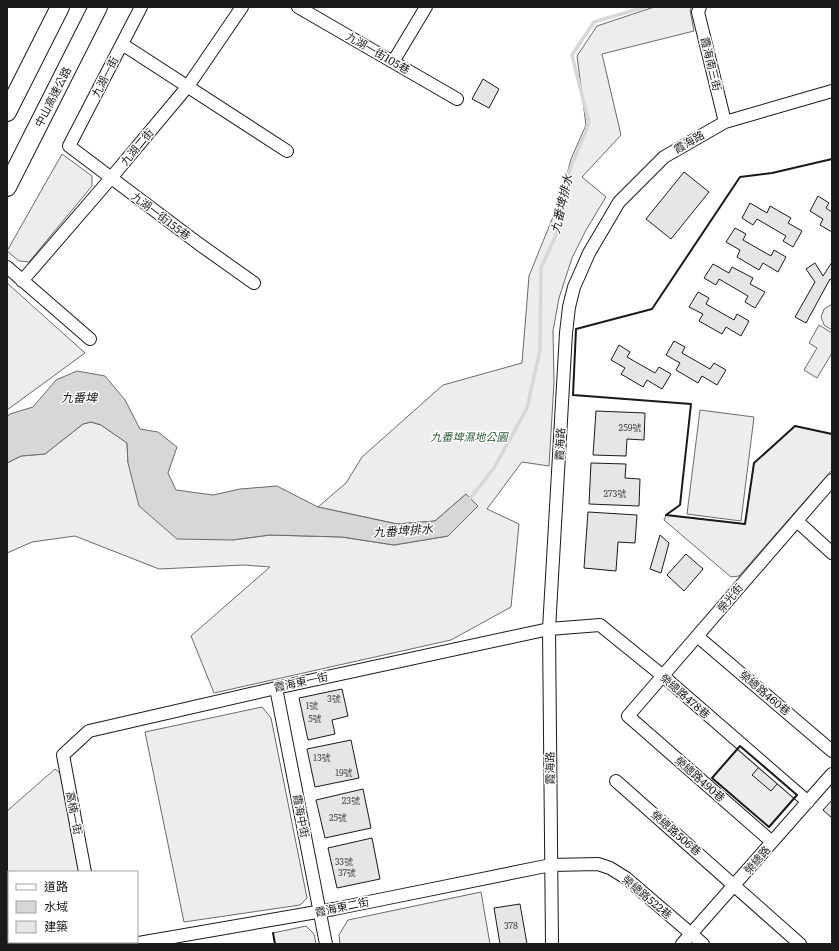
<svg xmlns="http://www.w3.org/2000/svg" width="839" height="951" viewBox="0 0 839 951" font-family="Literata,'Noto Sans TC',serif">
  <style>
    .built { fill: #ededed; stroke: #6a6a6a }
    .water { fill: #d7d7d7; stroke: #6a6a6a }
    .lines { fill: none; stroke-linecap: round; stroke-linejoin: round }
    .stream { stroke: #d7d7d7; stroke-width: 3.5 }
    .building { fill: #e6e6e6; stroke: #1a1a1a }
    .minor-casing { stroke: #1a1a1a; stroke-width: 14 }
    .highway-casing { stroke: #1a1a1a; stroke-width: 20 }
    .minor { stroke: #fff; stroke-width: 12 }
    .highway { stroke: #fff; stroke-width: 18 }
    .wall { stroke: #1a1a1a; stroke-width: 2 }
    .labels { text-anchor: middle; stroke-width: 3; stroke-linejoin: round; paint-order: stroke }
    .number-label { font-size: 9px; fill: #4d4d4d }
    .street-label { font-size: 11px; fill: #1a1a1a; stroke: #fff }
    .park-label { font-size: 11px; font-style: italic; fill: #2b5a34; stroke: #fff }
    .water-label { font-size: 12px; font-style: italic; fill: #1a1a1a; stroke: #fff }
  </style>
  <rect width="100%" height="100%" fill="#fff"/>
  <path class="built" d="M654,7h38l-2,3 4,21 -92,23 19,81 -39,42 24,20 -20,33 -14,28 -13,40 -6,33 1,51 -5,84 -27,-4 -35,47 32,15 -8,83 -60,33 -237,53 -23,-57 79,-69 -26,-2 -85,4 -84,-33 -43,6 -25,11v-90l14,-7 24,-2 38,-30 8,-2 10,3 26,18 1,20 104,77 38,-5 72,2 52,8 54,-9 18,-42 -31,27 -38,3 -79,-17 28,-24 16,-26 81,-72 79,-22 7,-87 32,-79 10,-38 15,-34 -9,-69 20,-30z
    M62,154l30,22v10l-63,76 -10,-1 -12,-10z
    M7,283l78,70 -78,57z
    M832,304v26l-8,-5 -3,-8 3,-8z
    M819,325l13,8v20l-15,25 -13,-8 13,-22 -8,-5z
    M700,410l54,7 -13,104 -54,-7z
    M795,426l37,8v36l-93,106 -8,1 -67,-57 2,-5 79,9 9,-61z
    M262,707l9,11 36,180 -7,7 -116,17 -39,-190z
    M740,746l57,49 -28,32 -57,-49z
    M55,769l5,4 20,99h-71v70h80l-2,2h-80v-133z
    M481,892l9,52h-150l-1,-9 9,-15z
    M306,926l8,8 2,10h-41l-2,-11z"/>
  <path class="water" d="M77,371l28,5 20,24 15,29 18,3 19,15 -9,26 8,17 37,5 27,-6 37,-3 41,21 79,17 38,-3 31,-27 12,12 -30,30 -54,9 -52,-8 -72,-2 -38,5 -55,-1 -38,-33 -11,-43 -1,-20 -26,-18 -10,-3 -8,2 -38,30 -24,2 -14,7v-46l3,-3 23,-7 23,-27z"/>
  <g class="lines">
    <path class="stream" d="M468,501l26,-33 33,-60 13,-58 1,-82 18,-40 10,-56 20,-49 -17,-68 22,-33 51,-15"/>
  </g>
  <path class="building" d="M483,79l16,10 -10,19 -17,-9z
    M684,172l25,20 -38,47 -25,-20z
    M818,196l11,7 -3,5 6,4v20l-12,-7 3,-6 -13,-8z
    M750,203l17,10 3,-7 21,12 -3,5 14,8 -9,16 -10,-6 3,-5 -29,-17 -4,6 -11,-7z
    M735,228l11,6 -3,6 28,16 3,-6 12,7 -8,15 -15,-9 -4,7 -22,-13 3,-7 -14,-8z
    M832,262v18l-2,-1 -24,44 -11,-6 20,-35 -9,-13 9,-6 8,13z
    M713,264l16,9 3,-6 21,11 -3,6 15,8 -10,16 -10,-6 3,-6 -29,-17 -3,6 -12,-7z
    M698,292l11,6 -3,6 28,16 3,-6 12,7 -8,15 -15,-9 -4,7 -23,-13 4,-7 -14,-7z
    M674,341l11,6 -3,6 28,16 4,-6 12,7 -9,15 -15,-9 -4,7 -22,-13 4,-7 -14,-8z
    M619,345l11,7 -3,5 28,16 4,-6 12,7 -9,15 -15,-9 -4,7 -22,-13 4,-6 -14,-8z
    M596,411l49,2 -1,27 -17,-1 -1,17 -33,-1z
    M591,463l35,1 -1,14 15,1 -1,27 -50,-2z
    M588,512l49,3 -2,28 -17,-1 -2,29 -32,-3z
    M660,535l9,8 -8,30 -11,-4z
    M686,554l17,15 -19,22 -17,-16z
    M342,689l6,27 -16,4 3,14 -27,6 -9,-42z
    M351,740l8,38 -44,9 -8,-38z
    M759,767l19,16 -7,8 -19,-16z
    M363,789l8,39 -46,10 -9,-38z
    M832,800v18l-9,-8z
    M372,838l8,41 -43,9 -9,-40z
    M520,904l7,40h-27l-6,-36z"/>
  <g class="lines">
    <g class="minor-casing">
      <path id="minor" d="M141,7l-72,139 130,98 55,39
        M298,7l159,92
        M700,7l-2,5 27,110
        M122,44l165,107
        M393,62l33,-55
        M7,267l83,72
        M22,281l89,-103 77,-92 54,-79
        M797,521l35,32
        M697,636l135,115
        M276,688l50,256
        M616,781l184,163
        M772,842l-144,-126 204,-236
        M85,872l-22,-117 26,-24 187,-43 273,-59 51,-4 63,51 145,126
        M98,942v2
        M133,944l201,-35 217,-44 47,-1 12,4 16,10 77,66
        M552,944l-3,-315 17,-296 3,-26 5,-20 15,-34 30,-51 45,-45 61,-35 107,-31
        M682,944l150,-170"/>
    </g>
    <g class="highway-casing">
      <path id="highway" d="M7,112l53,-105
        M7,187l91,-180"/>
    </g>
    <use href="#minor" class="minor"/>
    <use href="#highway" class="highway"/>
    <path class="wall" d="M666,515l14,-10 11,-101 -118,-9 3,-66 76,-20 88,-132 32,-4 60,-14
      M666,515l79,9 9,-61 41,-37 37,8
      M740,746l57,49 -28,32 -57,-49z
      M273,933l2,11"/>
  </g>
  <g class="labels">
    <g class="number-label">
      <text x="630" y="431">259號</text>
      <text x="615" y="497">273號</text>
      <text x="334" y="702">3號</text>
      <text x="312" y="709">1號</text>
      <text x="315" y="722">5號</text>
      <text x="322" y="761">13號</text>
      <text x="344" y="776">19號</text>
      <text x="351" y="804">23號</text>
      <text x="338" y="821">25號</text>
      <text x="344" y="865">33號</text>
      <text x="347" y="876">37號</text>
      <text x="511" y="929">378</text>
    </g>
    <g class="street-label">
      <text transform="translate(378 53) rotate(30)" y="4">九湖一街105巷</text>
      <text transform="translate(711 64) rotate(76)" y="4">霞海南三街</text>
      <text transform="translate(105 77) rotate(-63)" y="4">九湖一街</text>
      <text transform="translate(53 97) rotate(-63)" y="4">中山高速公路</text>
      <text transform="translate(689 142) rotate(-30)" y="4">霞海路</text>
      <text transform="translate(137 147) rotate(-50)" y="4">九湖二街</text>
      <text transform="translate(161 216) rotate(37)" y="4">九湖一街155巷</text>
      <text transform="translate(560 444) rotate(-87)" y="4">霞海路</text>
      <text transform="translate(730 598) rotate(-50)" y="4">榮光街</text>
      <text transform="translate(301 682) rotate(-12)" y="4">霞海東一街</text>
      <text transform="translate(765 693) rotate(40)" y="4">榮總路460巷</text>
      <text transform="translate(685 696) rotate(41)" y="4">榮總路478巷</text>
      <text transform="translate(550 768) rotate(-91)" y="4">霞海路</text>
      <text transform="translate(700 779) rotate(41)" y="4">榮總路490巷</text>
      <text transform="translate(74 813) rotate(79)" y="4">高楠一街</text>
      <text transform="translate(301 816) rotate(79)" y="4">霞海中街</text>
      <text transform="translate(676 833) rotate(41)" y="4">榮總路506巷</text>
      <text transform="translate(757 860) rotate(-49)" y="4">榮總路</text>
      <text transform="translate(647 897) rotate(40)" y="4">榮總路522巷</text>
      <text transform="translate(342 907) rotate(-12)" y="4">霞海東二街</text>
    </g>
    <g class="park-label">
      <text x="469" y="441">九番埤濕地公園</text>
    </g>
    <g class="water-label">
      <text transform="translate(562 204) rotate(-77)" y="4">九番埤排水</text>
      <text x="79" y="402">九番埤</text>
      <text transform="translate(403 531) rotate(-4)" y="4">九番埤排水</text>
    </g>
  </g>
  <rect width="839" height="951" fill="none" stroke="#1a1a1a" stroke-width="16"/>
  <rect x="8" y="871" width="130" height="72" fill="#ffffff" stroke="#a3a3a3"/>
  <rect x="16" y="884" width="20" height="6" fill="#ffffff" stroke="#a3a3a3"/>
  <text x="44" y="891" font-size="12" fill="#1a1a1a">道路</text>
  <rect x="16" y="901" width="20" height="12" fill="#d7d7d7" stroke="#a3a3a3"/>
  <text x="44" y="911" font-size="12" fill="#1a1a1a">水域</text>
  <rect x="16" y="921" width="20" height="12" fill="#e6e6e6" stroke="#a3a3a3"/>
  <text x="44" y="931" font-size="12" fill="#1a1a1a">建築</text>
</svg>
